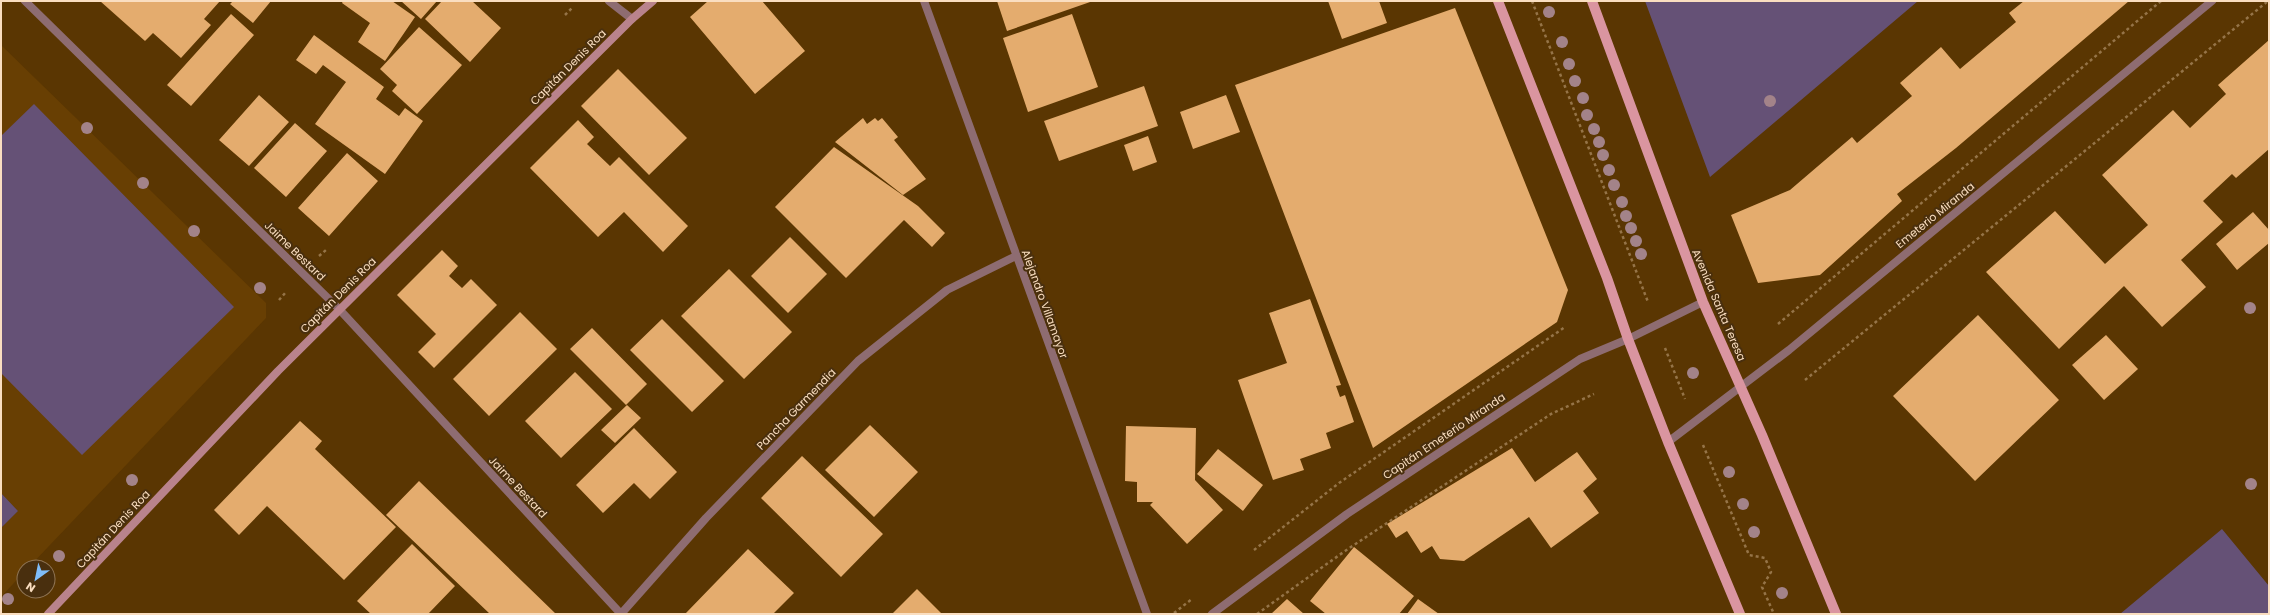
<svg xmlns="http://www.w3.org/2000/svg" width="2270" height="615" viewBox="0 0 2270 615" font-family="Poppins,sans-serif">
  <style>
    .built { fill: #683f03 }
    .green { fill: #655176 }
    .building { fill: #e4ac6e }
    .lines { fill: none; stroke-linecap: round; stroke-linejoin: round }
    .path { stroke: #957448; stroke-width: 2.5; stroke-dasharray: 3 3; stroke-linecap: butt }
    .street { stroke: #8e6c71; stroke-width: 8 }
    .secondary { stroke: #b9838c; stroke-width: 8 }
    .primary { stroke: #da95a0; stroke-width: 10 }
    .tree { fill: #a38389 }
    .labels { text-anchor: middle; stroke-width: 4; stroke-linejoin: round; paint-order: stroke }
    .street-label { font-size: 11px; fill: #fadec0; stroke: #492f0e }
  </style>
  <rect width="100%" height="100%" fill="#5a3602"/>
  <path class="built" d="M1,45l265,258v15l-237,249h-5v5l-23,25v-69l17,-17 -17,-18z"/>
  <path class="green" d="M1645,1h273l-208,176z
    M34,104l200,203 -152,148 -81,-82v-237z
    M1,493l17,18 -17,17z
    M2222,529l47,57v28h-149z"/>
  <path class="building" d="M100,1h120l-16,18 7,6 -30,33 -28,-25 -8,8z
    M233,1h38l-18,22 -23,-19z
    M343,1h49l23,16 -30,44 -27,-19 12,-19 -28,-20z
    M401,1h36l-16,18z
    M442,1h30l29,27 -31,34 -45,-43z
    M708,1h54l43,50 -50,43 -65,-77z
    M997,1h96l-86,30z
    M1328,1h51l8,22 -45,16z
    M2024,1h105l-173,147 -59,46 5,7 -82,74 -62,8 -27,-68 59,-25 62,-53 5,6 55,-47 -12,-13 41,-36 19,22 56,-47 -7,-9z
    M1455,8l113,282 -11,32 -184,126 -138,-363z
    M231,14l23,21 -63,71 -24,-21z
    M1072,14l26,73 -70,25 -25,-74z
    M419,27l43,38 -45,49 -25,-23 5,-6 -17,-16z
    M314,35l70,52 -8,12 23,17 6,-8 18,13 -38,53 -70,-50 31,-42 -23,-17 -7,9 -20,-14z
    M2269,40v109l-33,29 -4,-4 -29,27 20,21 -42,38 25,27 -44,40 -38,-41 -65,63 -73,-77 69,-61 50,53 43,-39 -46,-50 71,-65 17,18 36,-34 -8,-9z
    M618,69l69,69 -38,37 -68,-69z
    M1144,86l14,40 -99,35 -15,-40z
    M259,95l30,27 -40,44 -30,-26z
    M1226,95l14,37 -47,17 -13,-37z
    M863,118l4,6 8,-6 3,3 4,-3 16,19 -4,3 32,39 -23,16 -68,-53z
    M578,120l16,17 -7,7 23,22 9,-9 69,69 -25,26 -39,-40 -26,25 -68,-69z
    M295,123l32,28 -41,46 -32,-29z
    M1148,136l9,26 -24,9 -9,-26z
    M834,147l84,59 27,27 -13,14 -28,-27 -58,58 -71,-71z
    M347,153l31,28 -49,55 -31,-28z
    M2253,212l16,18v13l-32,27 -21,-26z
    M790,237l37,37 -39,39 -37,-37z
    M442,250l16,16 -9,10 13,12 9,-9 26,26 -63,63 -16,-16 18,-18 -39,-39z
    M729,269l63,63 -48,47 -63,-63z
    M1310,299l31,86 -5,1 4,11 5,-2 9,27 -28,11 5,15 -31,11 4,11 -31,10 -35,-100 49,-17 -18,-50z
    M520,312l37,37 -68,67 -36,-37z
    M1978,315l81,85 -84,81 -82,-85z
    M662,319l62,62 -32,31 -62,-62z
    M592,328l55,56 -21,21 -56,-56z
    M2106,335l32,34 -34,31 -32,-35z
    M575,372l37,37 -51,49 -36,-37z
    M627,405l14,13 -26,25 -14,-13z
    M300,421l22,20 -7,8 81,78 -52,53 -77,-74 -28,29 -25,-25z
    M870,425l48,47 -44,45 -49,-47z
    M1126,426l70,2 -1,52 28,30 -36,34 -37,-39 3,-3h-16v-20l-12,-1z
    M634,428l43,44 -27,27 -16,-16 -31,30 -27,-28z
    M1512,448l23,34 42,-30 20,27 -14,12 16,22 -48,35 -22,-31 -65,44 -24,-2 -8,-13 -11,7 -14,-22 -11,7 -9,-14z
    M1218,449l45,36 -20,26 -46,-37z
    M802,456l81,78 -42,43 -80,-79z
    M419,481l137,133h-66l-104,-99z
    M412,544l43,42 -27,28h-57l-14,-13z
    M1354,547l60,49 -15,18h-73l-16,-13z
    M748,549l46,44 -21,21h-88z
    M917,589l25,25h-50z
    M1287,599l17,15h-33z
    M1418,599l21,15h-32z"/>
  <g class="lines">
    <path class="path" d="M1532,1l116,301
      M565,15l7,-7
      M319,256l7,-6
      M279,300l7,-8
      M1778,324l383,-323
      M1665,348l20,51
      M1805,380l463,-379
      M1703,445l46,110 16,3 6,14 -9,15 12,27
      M1254,550l85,-67 226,-156
      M1174,613l18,-14
      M1257,614l88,-63 206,-137 43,-20"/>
    <path class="street" d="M25,1l314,308 282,305
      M609,1l23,18
      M924,1l223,613
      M1668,442l121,-92 423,-349
      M621,614l85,-96 152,-157 89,-71 69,-34
      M1212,614l135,-100 233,-155 48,-20 75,-37"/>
    <path class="secondary" d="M48,614l230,-243 354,-352 21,-18"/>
    <path class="primary" d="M1498,1l109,277 21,61 40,103 72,172
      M1592,1l111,301 59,133 74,179"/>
  </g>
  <g class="tree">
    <circle cx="1549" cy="12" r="6"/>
    <circle cx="1562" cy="42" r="6"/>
    <circle cx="1569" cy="64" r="6"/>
    <circle cx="1575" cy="81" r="6"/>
    <circle cx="1583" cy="98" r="6"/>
    <circle cx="1770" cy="101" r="6"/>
    <circle cx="1587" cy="115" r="6"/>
    <circle cx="87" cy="128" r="6"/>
    <circle cx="1594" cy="129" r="6"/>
    <circle cx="1599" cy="142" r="6"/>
    <circle cx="1603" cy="155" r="6"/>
    <circle cx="1609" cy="170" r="6"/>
    <circle cx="143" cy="183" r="6"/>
    <circle cx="1614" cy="185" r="6"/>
    <circle cx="1622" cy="202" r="6"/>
    <circle cx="1626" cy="216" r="6"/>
    <circle cx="1631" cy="228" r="6"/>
    <circle cx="194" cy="231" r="6"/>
    <circle cx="1636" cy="241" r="6"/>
    <circle cx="1641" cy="254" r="6"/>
    <circle cx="260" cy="288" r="6"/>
    <circle cx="2250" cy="308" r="6"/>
    <circle cx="1693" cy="373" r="6"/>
    <circle cx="1729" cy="472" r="6"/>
    <circle cx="132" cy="480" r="6"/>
    <circle cx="2251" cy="484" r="6"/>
    <circle cx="1743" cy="504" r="6"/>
    <circle cx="1754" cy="532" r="6"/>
    <circle cx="59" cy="556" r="6"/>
    <circle cx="1782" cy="593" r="6"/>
    <circle cx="8" cy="599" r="6"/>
  </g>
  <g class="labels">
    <g class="street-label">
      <text transform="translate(568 67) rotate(-45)" y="4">Capitán Denis Roa</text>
      <text transform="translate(1935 215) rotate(-39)" y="4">Emeterio Miranda</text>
      <text transform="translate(295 251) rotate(44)" y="4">Jaime Bestard</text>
      <text transform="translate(338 295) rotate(-45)" y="4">Capitán Denis Roa</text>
      <text transform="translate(1045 304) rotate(70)" y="4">Alejandro Villamayor</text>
      <text transform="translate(1719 305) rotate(67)" y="4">Avenida Santa Teresa</text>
      <text transform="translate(796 409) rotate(-46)" y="4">Pancha Garmendia</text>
      <text transform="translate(1444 436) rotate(-34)" y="4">Capitán Emeterio Miranda</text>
      <text transform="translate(518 487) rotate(47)" y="4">Jaime Bestard</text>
      <text transform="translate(113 529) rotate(-47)" y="4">Capitán Denis Roa</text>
    </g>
  </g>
  <rect width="2270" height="615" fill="none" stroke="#fadec0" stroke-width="4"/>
  <g transform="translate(36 579) rotate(213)"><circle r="19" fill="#492f0e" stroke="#907555"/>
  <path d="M0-3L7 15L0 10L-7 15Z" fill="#7fbdf9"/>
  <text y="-6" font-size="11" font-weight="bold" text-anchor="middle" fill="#fadec0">N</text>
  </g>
</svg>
